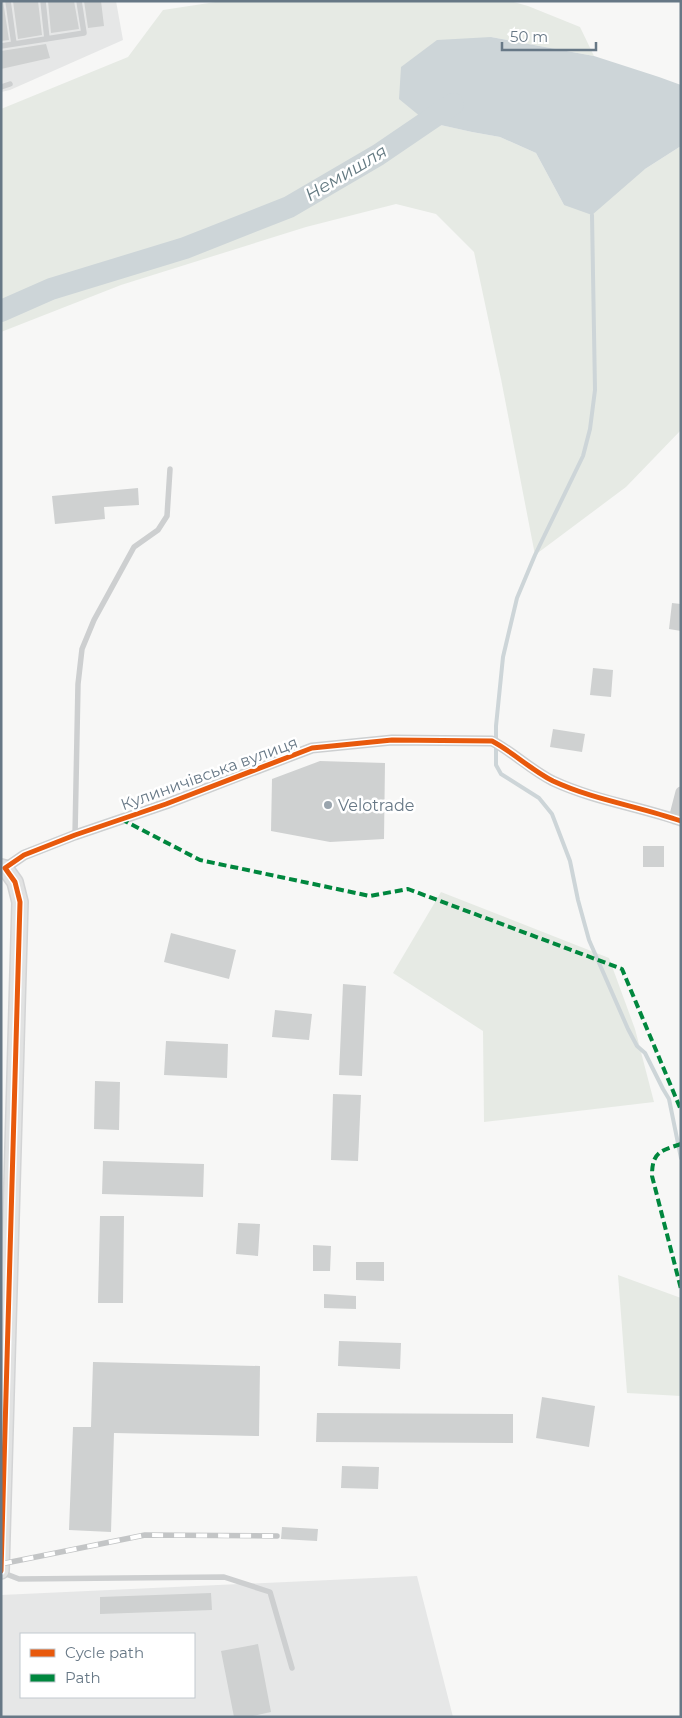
<svg xmlns="http://www.w3.org/2000/svg" width="682" height="1718" viewBox="0 0 682 1718" font-family="Montserrat,sans-serif">
  <style>
    .built { fill: #e6e7e7; fill-rule: evenodd }
    .green { fill: #e6eae4 }
    .water { fill: #cdd5d8 }
    .lines { fill: none; stroke-linecap: round; stroke-linejoin: round }
    .stream { stroke: #cdd5d8; stroke-width: 4 }
    .river { stroke: #cdd5d8; stroke-width: 22 }
    .building { fill: #cfd1d1 }
    .secondary-casing { stroke: #d3d4d5; stroke-width: 18 }
    .lane { stroke: #cdcfd0; stroke-width: 5.5 }
    .street { stroke: #cdcfd0; stroke-width: 11 }
    .secondary { stroke: #e1e2e2; stroke-width: 15 }
    .rail-casing { stroke: #c3c5c6; stroke-width: 5.5 }
    .rail { stroke: #fff; stroke-width: 4; stroke-dasharray: 11; stroke-linecap: butt }
    .quiet { stroke: #00873e; stroke-width: 4; stroke-dasharray: 8 4; stroke-linecap: butt }
    .cycleway-casing { stroke: #fff; stroke-width: 8 }
    .cycleway { stroke: #e8590c; stroke-width: 5 }
    .poi-dot { fill: #99a4ad; stroke: #fff; stroke-width: 2 }
    .labels { text-anchor: middle; stroke-width: 5; stroke-linejoin: round; paint-order: stroke }
    .street-label { font-size: 16px; fill: #677886; stroke: #fff }
    .poi-label { font-size: 16px; fill: #677886; stroke: #fff; text-anchor: start }
    .water-label { font-size: 18px; font-style: italic; fill: #637981; stroke: #fff }
  </style>
  <rect width="100%" height="100%" fill="#f7f7f6"/>
  <path class="built" d="M1,1h115l7,39 -113,50 -9,2z
    M417,1576l36,141h-452v-122zM21,1634h173v63h-173z"/>
  <path class="green" d="M222,1h288l18,5 52,21 14,29 -103,-19 -64,85 45,10 28,5 36,16 28,52 81,-36 36,-23v284l-55,57 -91,68 -34,-176 -27,-127 -38,-38 -40,-10 -90,23 -185,58 -120,47v-223l127,-52 35,-47z
    M441,892l168,66 26,71 19,73 -170,20 -1,-91 -90,-58z
    M618,1275l63,23v98l-54,-3z"/>
  <path class="water" d="M491,37l103,19 65,21 22,8v61l-36,23 -53,46 -28,-10 -28,-52 -36,-16 -28,-5 -45,-10 -28,-23 2,-32 36,-27z"/>
  <g class="lines">
    <path class="stream" d="M592,215l3,175 -5,39 -7,27 -48,99 -18,43 -14,59 -7,69v39l5,9 38,24 13,16 18,47 8,39 11,40 39,89 9,17 8,7 18,36 6,10 12,59"/>
    <path class="river" d="M1,311l50,-22 134,-41 104,-41 89,-52 75,-51"/>
  </g>
  <path class="building" d="M1,1h2l6,39 -8,1z
    M13,1h25l4,34 -24,4z
    M48,1h26l5,28 -28,4z
    M84,1h17l3,25 -16,2z
    M46,44l4,14 -49,11v-18z
    M138,488l1,17 -35,2 1,12 -50,5 -3,-28z
    M672,603l9,1v27l-12,-2z
    M593,668l20,2 -2,27 -21,-2z
    M553,729l32,5 -3,18 -32,-5z
    M320,761l65,2 -1,76 -54,3 -59,-11 1,-52z
    M643,846h21v21h-21z
    M171,933l65,17 -7,29 -65,-17z
    M343,984l23,2 -4,90 -23,-1z
    M275,1010l37,4 -3,26 -37,-3z
    M166,1041l62,3 -1,34 -63,-3z
    M95,1081l25,1 -1,48 -25,-1z
    M333,1094l28,1 -3,66 -27,-1z
    M103,1161l101,3 -1,33 -101,-3z
    M100,1216h24l-1,87h-25z
    M238,1223l22,1 -2,32 -22,-2z
    M313,1245l18,1 -1,25h-17z
    M356,1262h28v19l-28,-1z
    M324,1294l32,2v13l-32,-1z
    M339,1341l62,2 -1,26 -62,-3z
    M93,1362l167,4 -1,70 -145,-3 -3,99 -42,-2 4,-103h18z
    M542,1397l53,9 -6,41 -53,-9z
    M317,1413l196,1v29l-197,-1z
    M342,1466l37,1 -1,22 -37,-1z
    M282,1527l36,2 -1,12 -36,-2z
    M211,1593l1,17 -112,4v-17z
    M258,1644l13,68 -23,5h-14l-13,-66z"/>
  <g class="lines">
    <g class="secondary-casing">
      <path id="secondary" d="M1,867l4,1 10,14 5,20 -19,669"/>
    </g>
    <path class="lane" d="M8,1l6,43
      M43,1l4,38
      M1,46l83,-13 -5,-32
      M1,87l9,-3
      M75,835l3,-151 4,-35 12,-29 40,-73 24,-17 9,-14 3,-47
      M1,1572l18,7 205,-2 46,15 22,76"/>
    <path class="street" d="M674,819l7,-27
      M5,868l19,-13 51,-20 91,-31 146,-56 80,-8 100,1c21,11 39,29 61,40 41,19 85,25 128,40"/>
    <use href="#secondary" class="secondary"/>
    <g class="rail-casing">
      <path id="rail" d="M1,1564l144,-29 132,1"/>
    </g>
    <use href="#rail" class="rail"/>
    <path class="quiet" d="M121,819l79,41 170,36 38,-7 214,80 59,141
      M681,1144c-21,7 -29,8 -29,32l29,113"/>
    <g class="cycleway-casing">
      <path id="cycleway" d="M1,1571l19,-669 -5,-20 -10,-14 19,-13 51,-20 91,-31 146,-56 80,-8 100,1c21,11 39,29 61,40 41,19 85,25 128,40"/>
    </g>
    <use href="#cycleway" class="cycleway"/>
  </g>
  <circle class="poi-dot" cx="328" cy="805" r="5"/>
  <g class="labels">
    <g class="street-label">
      <text transform="translate(209 773) rotate(-20)" y="6">Кулиничівська вулиця</text>
    </g>
    <g class="poi-label">
      <text x="338" y="811">Velotrade</text>
    </g>
    <g class="water-label">
      <text transform="translate(346 173) rotate(-31)" y="6">Немишля</text>
    </g>
  </g>
  <rect width="682" height="1718" fill="none" stroke="#677886" stroke-width="5"/>
  <rect x="20" y="1633" width="175" height="65" fill="#ffffff" stroke="#c2c9cf"/>
  <rect x="30" y="1649" width="25" height="8" fill="#e8590c" stroke="#c2c9cf"/>
  <text x="65" y="1658" font-size="15" fill="#677886">Cycle path</text>
  <rect x="30" y="1674" width="25" height="8" fill="#00873e" stroke="#c2c9cf"/>
  <text x="65" y="1683" font-size="15" fill="#677886">Path</text>
  <path d="M502 42v8h94v-8" fill="none" stroke="#677886" stroke-width="2.5"/>
  <text x="510" y="42" font-size="15" fill="#677886" stroke="#ffffff" stroke-width="4" paint-order="stroke">50 m</text>
</svg>
